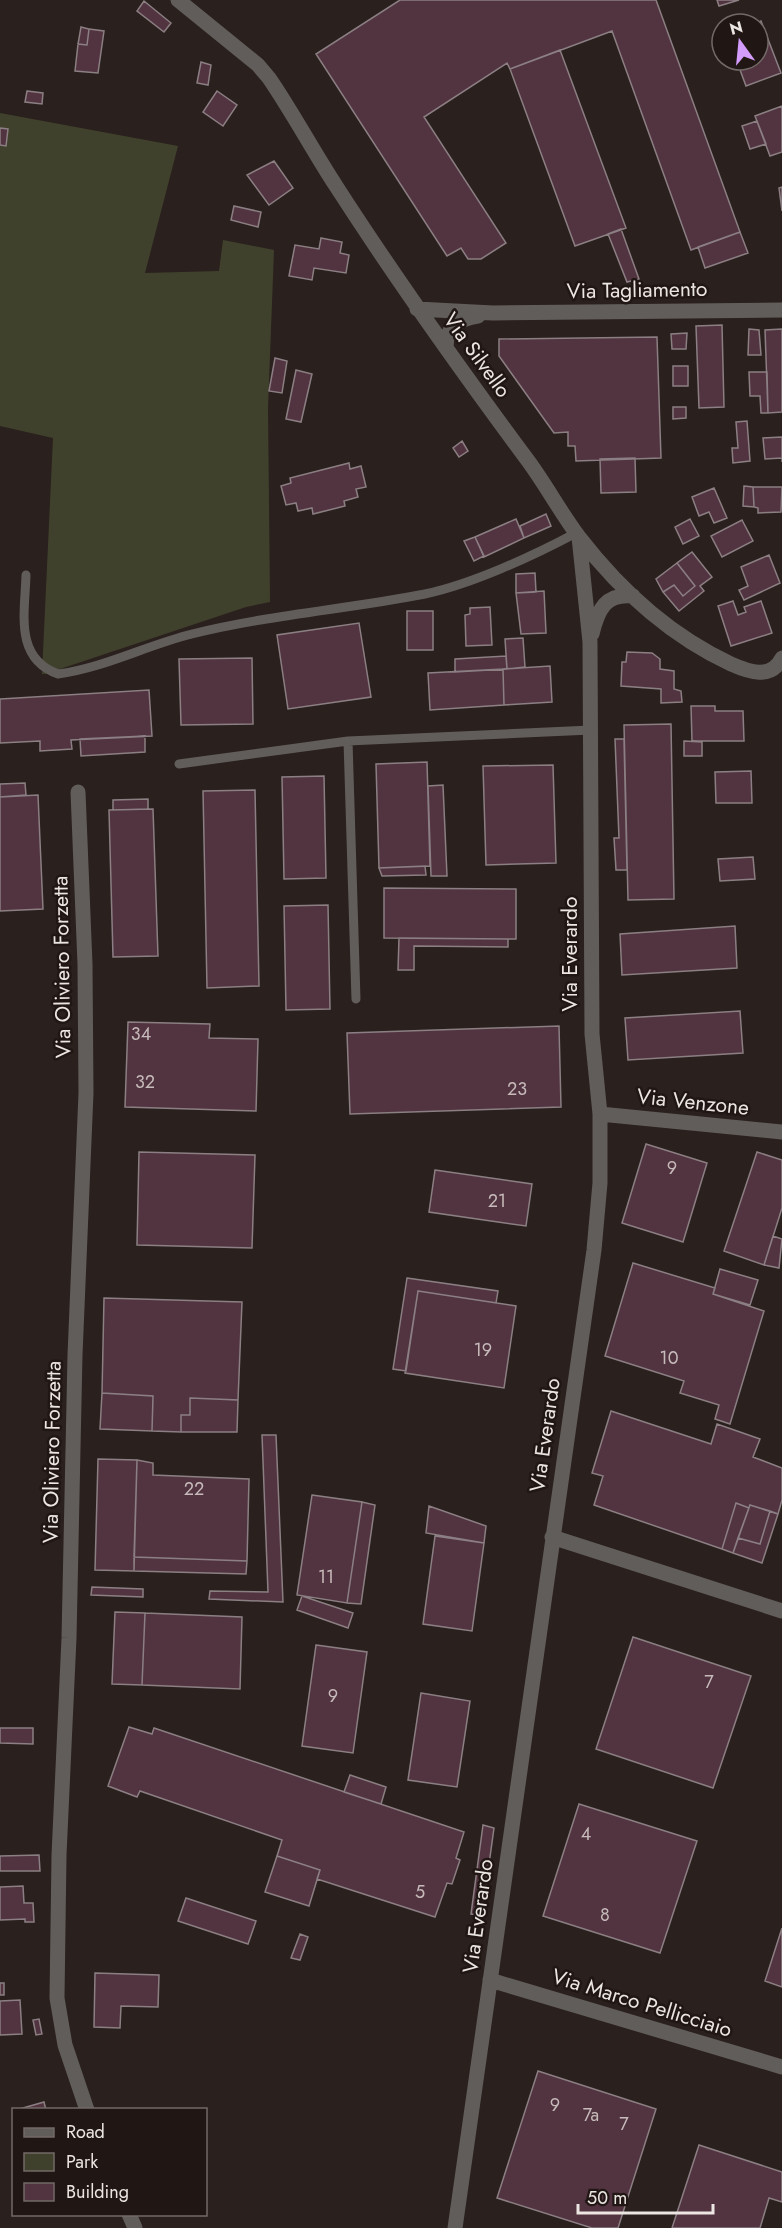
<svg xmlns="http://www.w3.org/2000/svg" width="782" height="2228" viewBox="0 0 782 2228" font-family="Jost,sans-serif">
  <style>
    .green { fill: #40412d }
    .building { fill: #523441; stroke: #8b7f83; stroke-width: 1.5 }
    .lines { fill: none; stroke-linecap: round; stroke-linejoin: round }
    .lane { stroke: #615d5a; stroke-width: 9 }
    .street { stroke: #615d5a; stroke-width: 15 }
    .labels { text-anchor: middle; stroke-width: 5; stroke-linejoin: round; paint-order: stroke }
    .number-label { font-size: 18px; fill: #c6baba }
    .street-label { font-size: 21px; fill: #ece6e3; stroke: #201714 }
  </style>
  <rect width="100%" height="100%" fill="#2a201d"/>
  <path class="green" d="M0,113l178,33 -33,127 74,-2 4,-31 51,10 -6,158 2,194 -24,5 -201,67h-3l11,-236 -53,-12z"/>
  <path class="building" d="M400,0h256l84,232 -49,18 -79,-219 -102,38 -3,-6 -83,54 82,126 -25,16h-13l-7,-11 -14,8 -131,-202z
    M717,0h22l-20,6z
    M144,1l27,22 -7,9 -27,-21z
    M761,21l20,52 -35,13 -7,-19 4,-2 -1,-5h16v-36h-3z
    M81,27l8,2 -2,16 -9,-1z
    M89,29l15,2 -6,42 -23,-2 3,-27 9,1z
    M560,50l66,178 -51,18 -65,-177z
    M201,62l10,3 -3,20 -11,-2z
    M27,91l16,2 -1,11 -17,-2z
    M217,91l20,14 -14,21 -20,-14z
    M782,106v46l-12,4 -15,-40z
    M757,121l9,23 -16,5 -8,-23z
    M0,128l8,1 -2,17 -6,-1z
    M274,161l19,27 -24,17 -22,-30z
    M782,187v24l-3,-23z
    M234,206l27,6 -3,15 -27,-7z
    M621,229l18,50 -12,3 -19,-48z
    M740,232l8,21 -43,15 -7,-21z
    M321,238l21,4 -2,11 9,2 -3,18 -32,-5 -2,12 -23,-4 6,-31 24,4z
    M722,325l2,82 -25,1 -3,-82z
    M749,329l10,1 2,25h-13z
    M782,329v83l-14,1 -3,-83z
    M687,333l-1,16h-14l-1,-15z
    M657,337l4,121 -85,3 -1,-15h-7v-14l-14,1 -55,-77v-17z
    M275,358l12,3 -5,32 -13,-2z
    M673,366h15v20h-15z
    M296,370l16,4 -11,48 -15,-3z
    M749,372h18l1,41h-7l-1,-17h-10z
    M673,407h13v11l-13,1z
    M747,421l3,40 -17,2 -1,-15h6l-2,-26z
    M782,437v25v-4l-17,1 -2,-21z
    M462,441l6,10 -9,6 -6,-9z
    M635,458l1,34 -35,1 -1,-34z
    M349,463l1,6 11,-3 5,21 -10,2 2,8 -14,4 1,5 -32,8 -1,-6 -14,3 -2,-8 -10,2 -5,-19 10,-3 -1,-5z
    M744,486l9,1 1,20 -11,-1z
    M753,487h29l-1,25 -23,1v-5l-4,-1z
    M714,488l13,30 -13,5 -5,-11 -10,4 -7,-19z
    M546,514l5,12 -27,12 -4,-12z
    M516,519l8,19 -40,19 -9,-20z
    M690,519l9,17 -16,8 -8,-17z
    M742,520l11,21 -31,16 -11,-21z
    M475,537l9,19 -10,5 -10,-20z
    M692,552l20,25 -12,9 4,5 -25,20 -16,-19 11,-7 9,11 12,-10 -18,-23z
    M769,555l11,28 -36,17 -5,-10 9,-4 -7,-19z
    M677,563l18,23 -12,10 -9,-11 -11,7 -7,-13z
    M535,573l1,19 -20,1v-19z
    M544,591l2,42 -25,1 -5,-41z
    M733,601l5,14 8,-3 -2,-5 17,-6 11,32 -41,13 -13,-40z
    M490,607l2,38 -26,1 -1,-31 5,-1v-6z
    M407,611h26v39h-26z
    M359,623l12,74 -83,12 -11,-74z
    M523,638l2,29 -18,2 -2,-30z
    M627,652l25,1 8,6v10l14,2v18l7,2 1,11 -21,1v-14l-40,-3 1,-24h4z
    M506,656l1,13 -52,3v-13z
    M252,658l1,66 -72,1 -2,-66z
    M550,666l2,36 -48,3 -1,-36z
    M503,669l1,36 -74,5 -2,-37z
    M149,690l3,46 -81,4 1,9 -32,2v-10l-40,2v-44z
    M691,706h24v5h28l1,30h-52z
    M671,724l3,175 -46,1 -4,-175z
    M145,736v16l-64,4 -1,-17z
    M615,739h9l3,131h-11l-2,-32h5z
    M684,741l18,1v14h-18z
    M427,762l3,104 -51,2 -3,-104z
    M553,765l3,98 -70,2 -3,-99z
    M751,771l1,32h-36l-1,-31z
    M324,776l2,102 -42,1 -2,-102z
    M25,783l1,12 -26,2v-13z
    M443,785l4,91h-16l-3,-90z
    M255,790l4,196 -52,2 -4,-197z
    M38,795l5,114 -43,2v-114z
    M148,799v10l-35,1v-10z
    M153,809l5,147 -45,1 -4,-147z
    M753,857l2,22 -35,2 -2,-22z
    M425,866l1,9 -44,1 -3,-8z
    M384,888l132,1v50l-132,-1z
    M328,905l2,104 -44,1 -2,-104z
    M735,926l2,42 -115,7 -2,-41z
    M399,938l109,1v8l-94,-1v24h-16z
    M740,1011l3,42 -115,7 -3,-42z
    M128,1022l82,2 -1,14 49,1 -2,72 -131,-4z
    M559,1026l2,81 -211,7 -3,-81z
    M646,1144l61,19 -24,79 -61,-19z
    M139,1152l116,3 -3,93 -115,-3z
    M757,1152l25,8v48l-18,57 -40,-14z
    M435,1170l97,14 -6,42 -97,-14z
    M773,1236l9,3 -3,29 -15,-3z
    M633,1263l82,25 -2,6 51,17 -34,113 -15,-5 4,-14 -39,-12 4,-12 -79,-25z
    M720,1269l38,11 -8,25 -37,-11z
    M407,1278l91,13 -2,12 -78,-12 -12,80 -13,-2z
    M418,1291l98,15 -12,82 -99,-15z
    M104,1298l138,4 -4,98 -48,-2v17h-9v17l-29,-1 1,-35 -51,-3z
    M102,1393l51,3 -1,35 -52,-2z
    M190,1398l48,2 -1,32h-56v-17h9z
    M611,1411l100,33 6,-20 43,15 -7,18 29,11v32l-4,14 -28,-9 -1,3 -13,-5 -14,46 -128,-44 9,-29 -11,-3z
    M262,1435h14l7,167 -74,-3 1,-8 58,1z
    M98,1459l39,1 -3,111 -39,-1z
    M137,1460l16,3v12l96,4 -2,82 -113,-4z
    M312,1495l50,7 -15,101 -50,-8z
    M362,1502l13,3 -14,99 -14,-1z
    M736,1503l13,5 -16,45 -11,-4z
    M750,1505l20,6 -10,33 -22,-6z
    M429,1506l57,20 -2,17 -58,-10z
    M770,1511l8,3 -16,49 -29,-10 5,-15 22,6z
    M435,1536l49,7 -12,88 -49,-7z
    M134,1557l113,4 -1,13 -112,-3z
    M92,1587l51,2v8l-52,-2z
    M302,1596l51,17 -5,15 -51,-18z
    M115,1612l30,1 -3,72 -30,-1z
    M145,1613l97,4 -2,72 -98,-4z
    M633,1637l118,39 -38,112 -117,-39z
    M316,1645l51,7 -14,101 -51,-7z
    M421,1693l49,8 -13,86 -49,-7z
    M129,1727l23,7 2,-6 310,104 -8,26 4,2 -8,24 -5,-1 -12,34 -118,-38 3,-9 -43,-14 5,-16 -142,-49 -3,6 -29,-11z
    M0,1728h33v16l-33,-1z
    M350,1775l36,12 -5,17 -37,-12z
    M579,1804l118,37 -37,112 -117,-37z
    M483,1825l11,3 -12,87 -11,-1z
    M39,1855l1,16h-40v-15z
    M277,1856l43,14 -11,36 -44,-14z
    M23,1886l1,17h9l1,19h-9v-3l-25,1v-33z
    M186,1898l70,23 -8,23 -70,-23z
    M782,1928v59l-17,-6z
    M300,1934l8,3 -8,23 -9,-2z
    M95,1973l64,2 -1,32 -37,-1 -1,22 -26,-1z
    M0,1983h4v12h-4z
    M20,2000l2,34 -22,1v-34z
    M39,2019l3,15 -6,1 -3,-15z
    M538,2071l118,38 -38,119h-26l-95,-30z
    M44,2102l2,8h-30z
    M699,2145l83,27v30l-13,-4 -9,30h-88z"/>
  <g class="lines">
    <path class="lane" d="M26,575c-1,38 -12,83 32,99 46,-6 89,-29 134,-40 77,-19 156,-25 233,-40 47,-10 108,-38 151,-61
      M348,741l8,258
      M179,764l169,-23 243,-11"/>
    <path class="street" d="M178,0l80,65 11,13c24,35 44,73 67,108 60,93 124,183 190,272 19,25 34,54 53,79 41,53 92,99 152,127 18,8 40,16 51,-6
      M417,309l76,4 289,-3
      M446,348c0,-21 12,-29 32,-32
      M592,634c6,-25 14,-41 41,-38
      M78,792l7,172 1,129 -11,262 -6,283 -10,217 -2,143 8,47 22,65
      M600,1114l182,18
      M552,1537l230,74
      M490,1980l292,87
      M129,2214l6,14
      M455,2228l139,-978 6,-67v-69l-8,-80 -2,-392 -11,-105"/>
  </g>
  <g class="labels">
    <g class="number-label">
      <text x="141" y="1040">34</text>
      <text x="145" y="1088">32</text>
      <text x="517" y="1095">23</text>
      <text x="672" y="1174">9</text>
      <text x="497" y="1207">21</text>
      <text x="483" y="1356">19</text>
      <text x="669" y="1364">10</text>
      <text x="194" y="1495">22</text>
      <text x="326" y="1583">11</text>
      <text x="709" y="1688">7</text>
      <text x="333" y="1702">9</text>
      <text x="586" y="1840">4</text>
      <text x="420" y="1898">5</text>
      <text x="605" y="1921">8</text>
      <text x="555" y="2111">9</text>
      <text x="591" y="2121">7a</text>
      <text x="624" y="2130">7</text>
    </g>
    <g class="street-label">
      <text transform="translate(637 290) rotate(-1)" y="7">Via Tagliamento</text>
      <text transform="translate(477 355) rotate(54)" y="7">Via Silvello</text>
      <text transform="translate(570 954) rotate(-90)" y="7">Via Everardo</text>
      <text transform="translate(62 967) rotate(-91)" y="7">Via Oliviero Forzetta</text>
      <text transform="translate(693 1102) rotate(6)" y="7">Via Venzone</text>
      <text transform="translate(545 1435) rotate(-82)" y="7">Via Everardo</text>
      <text transform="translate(52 1452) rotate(-89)" y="7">Via Oliviero Forzetta</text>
      <text transform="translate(478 1916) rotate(-82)" y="7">Via Everardo</text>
      <text transform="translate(642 2003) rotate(17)" y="7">Via Marco Pellicciaio</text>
    </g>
  </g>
  <rect x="12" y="2108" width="195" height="108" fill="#201714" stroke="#726a67" stroke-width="1.5"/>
  <rect x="24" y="2128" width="30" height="9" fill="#615d5a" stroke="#726a67" stroke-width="1.5"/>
  <text x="66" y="2138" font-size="18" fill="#ece6e3">Road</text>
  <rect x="24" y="2153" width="30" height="18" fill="#40412d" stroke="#726a67" stroke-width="1.5"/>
  <text x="66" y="2168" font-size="18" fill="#ece6e3">Park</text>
  <rect x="24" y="2183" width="30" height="18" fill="#523441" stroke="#726a67" stroke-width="1.5"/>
  <text x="66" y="2198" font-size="18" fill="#ece6e3">Building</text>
  <g transform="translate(740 42) rotate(345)"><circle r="28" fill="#201714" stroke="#726a67" stroke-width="1.5"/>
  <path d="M0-4.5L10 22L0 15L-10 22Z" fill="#d49cfc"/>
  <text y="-9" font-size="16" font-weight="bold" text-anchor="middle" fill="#ece6e3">N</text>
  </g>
  <path d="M578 2204v9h135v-9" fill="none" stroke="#ece6e3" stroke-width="3"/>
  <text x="587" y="2204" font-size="18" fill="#ece6e3" stroke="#201714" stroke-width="4.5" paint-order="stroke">50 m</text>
</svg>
